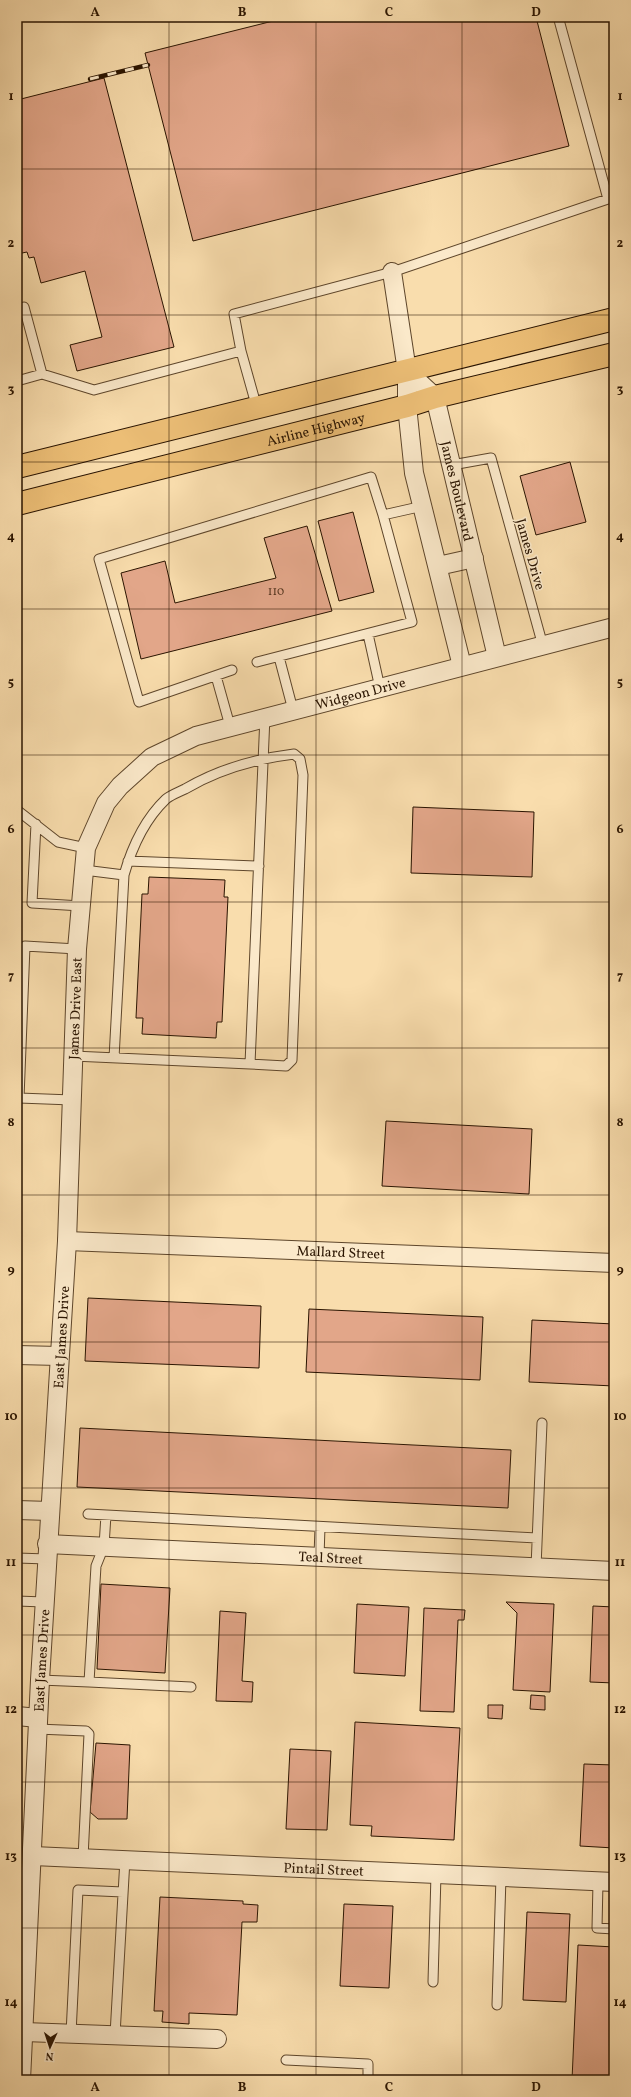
<svg xmlns="http://www.w3.org/2000/svg" width="631" height="2097" viewBox="0 0 631 2097" font-family="Vollkorn,serif">
  <style>
    .building { fill: #e2a689; stroke: #2a1400 }
    .lines { fill: none; stroke-linecap: round; stroke-linejoin: round }
    .service-casing { stroke: #5e462b; stroke-width: 11 }
    .minor-casing { stroke: #5e462b; stroke-width: 20 }
    .trunk-casing { stroke: #2a1400; stroke-width: 24 }
    .service { stroke: #fbe9ca; stroke-width: 9 }
    .minor { stroke: #fbe9ca; stroke-width: 18 }
    .trunk { stroke: #ecbe76; stroke-width: 22 }
    .rail-casing { stroke: #2a1400; stroke-width: 4.5 }
    .rail { stroke: #fbe9ca; stroke-width: 3; stroke-dasharray: 9; stroke-linecap: butt }
    .grid { fill: none; stroke: #2a1400; stroke-width: 1; stroke-opacity: 0.55 }
    .labels { text-anchor: middle; stroke-width: 3; stroke-linejoin: round; paint-order: stroke }
    .number-label { font-size: 12px; fill: #583822 }
    .street-label { font-size: 14px; fill: #2a1400; stroke: #fbe9ca }
    .neatline { fill: none; stroke: #2a1400; stroke-width: 1.5 }
    .grid-label { font-size: 13px; text-anchor: middle; font-weight: bold; fill: #2a1400 }
  </style>
  <rect width="100%" height="100%" fill="#f9ddad"/>
  <filter id="stains"><feTurbulence type="fractalNoise" baseFrequency=".005" numOctaves="4"/><feColorMatrix values="0 0 0 0 .2 0 0 0 0 .09 0 0 0 0 .02 0 0 0 .5 -.17"/></filter>
  <radialGradient id="worn" r=".72"><stop offset=".6" stop-color="#630" stop-opacity="0"/><stop offset="1" stop-color="#630" stop-opacity=".3"/></radialGradient>
  <path class="building" d="M289,17h247l33,129 -376,95 -48,-188z
    M104,78l70,269 -97,24 -7,-26 32,-8 -17,-66 -44,12 -7,-26 -5,1 -2,-6 -10,2v-154z
    M570,462l16,60 -50,13 -16,-59z
    M353,512l21,80 -35,9 -21,-80z
    M307,526l25,85 -191,48 -20,-86 44,-12 10,42 101,-25 -12,-40z
    M413,807l121,5 -2,65 -121,-4z
    M149,877l76,3 -1,17h4l-6,125h-5l-1,16 -74,-4 1,-16h-7l6,-124h6z
    M386,1121l146,8 -3,65 -147,-8z
    M88,1298l173,8 -2,62 -174,-7z
    M309,1309l174,8 -3,63 -174,-8z
    M532,1320l82,4v62l-85,-4z
    M80,1428l431,22 -3,58 -431,-21z
    M101,1584l69,4 -5,85 -68,-4z
    M506,1602l48,2 -4,88 -37,-2 4,-77z
    M357,1604l52,3 -4,69 -51,-3z
    M593,1606l21,1v76l-24,-1z
    M424,1608l41,2 -1,10h-6l-4,92 -34,-1z
    M220,1611l26,2 -4,68 11,1 -1,20 -36,-1z
    M531,1695l14,1v14l-15,-1z
    M488,1705h15l-1,14 -14,-1z
    M355,1722l105,6 -6,112 -83,-4 1,-10 -22,-1z
    M96,1743l34,2 -3,74h-29l-8,-7z
    M290,1749l41,2 -4,79 -41,-1z
    M584,1764l30,1v83l-34,-2z
    M160,1897l83,4v3l15,1 -1,17h-15l-5,93 -48,-2v11l-27,-2 1,-11h-9z
    M344,1904l49,2 -4,82 -49,-2z
    M527,1912l43,2 -4,88 -43,-2z
    M578,1945l36,2v133h-42z
    M72,2077l61,3h-61z"/>
  <g class="lines">
    <g class="service-casing">
      <path id="service" d="M17,309l7,-2 18,67
        M241,351l16,57
        M17,381l25,-7 52,16 147,-39 -7,-37 158,-42 216,-73 -49,-179
        M452,465l39,-7 52,188
        M368,634l12,54
        M279,657l14,53
        M257,662l155,-40 -29,-107
        M232,670l-93,32 -40,-143 272,-82 12,38 40,-9
        M216,676l14,50
        M17,810l41,32 28,6
        M36,824l-4,79 49,3
        M128,861l131,5
        M84,870l40,5 -10,183
        M124,875c8,-28 20,-55 42,-76 5,-4 13,-7 19,-10 34,-20 69,-30 109,-35l6,5 3,16 -11,285 -6,6 -36,-2
        M73,1056l177,8 15,-348
        M72,1100l-53,-2 6,-152 52,3
        M88,1514l449,24
        M106,1515l-2,31 -8,20 -7,116 102,5
        M319,1557l1,-30
        M17,1558l30,1
        M536,1567l6,-144
        M17,1601l27,1
        M40,1680l49,2
        M37,1729l49,2 3,3 -6,124
        M598,1882l-1,46 17,1
        M433,1982l3,-108
        M497,2005l4,-128
        M71,2034l7,-144 45,2
        M115,2035l10,-176
        M286,2060l82,4v16"/>
    </g>
    <g class="minor-casing">
      <g id="minor">
        <path d="M392,272l15,99"/>
        <path d="M438,566l36,-8"/>
        <path id="s1" d="M462,666l-48,-193 -7,-67v-35l28,26 62,260"/>
        <path id="s2" d="M67,1241l547,22"/>
        <path d="M17,1355l42,1"/>
        <path d="M17,1510l33,1"/>
        <path id="s3" d="M47,1544l567,27"/>
        <path d="M17,1716l21,2"/>
        <path id="s4" d="M33,1856l581,26"/>
        <path d="M24,2032l193,7"/>
        <path id="s5" d="M21,2080l19,-400 27,-439 10,-292 9,-101 20,-45 14,-17 32,-29 44,-21 418,-109"/>
      </g>
    </g>
    <g class="trunk-casing">
      <g id="trunk">
        <path d="M17,467l597,-148"/>
        <path id="s6" d="M17,504l390,-98 28,-9 179,-43"/>
      </g>
    </g>
    <use href="#service" class="service"/>
    <use href="#minor" class="minor"/>
    <use href="#trunk" class="trunk"/>
    <g class="rail-casing">
      <path id="rail" d="M90,79l58,-14"/>
    </g>
    <use href="#rail" class="rail"/>
  </g>
  <path class="grid" d="M169,17v2063M316,17v2063M462,17v2063M17,169h597M17,315h597M17,462h597M17,609h597M17,755h597M17,902h597M17,1048h597M17,1195h597M17,1342h597M17,1488h597M17,1635h597M17,1782h597M17,1928h597"/>
  <g class="labels">
    <g class="number-label">
      <text x="276" y="595">110</text>
    </g>
    <g class="street-label">
      <text dy="5" stroke="none"><textPath href="#s6" startOffset="308">Airline Highway</textPath></text>
      <text dy="5" stroke="none"><textPath href="#s1" startOffset="436">James Boulevard</textPath></text>
      <text transform="translate(531 554) rotate(74)" y="5">James Drive</text>
      <text dy="5" stroke="none"><textPath href="#s5" startOffset="1567">Widgeon Drive</textPath></text>
      <text dy="5" stroke="none"><textPath href="#s5" startOffset="1073">James Drive East</textPath></text>
      <text dy="5" stroke="none"><textPath href="#s2" startOffset="274">Mallard Street</textPath></text>
      <text dy="5" stroke="none"><textPath href="#s5" startOffset="744">East James Drive</textPath></text>
      <text dy="5" stroke="none"><textPath href="#s3" startOffset="284">Teal Street</textPath></text>
      <text dy="5" stroke="none"><textPath href="#s5" startOffset="420">East James Drive</textPath></text>
      <text dy="5" stroke="none"><textPath href="#s4" startOffset="291">Pintail Street</textPath></text>
    </g>
  </g>
  <rect width="631" height="2097" fill="none" stroke="#f9ddad" stroke-width="44"/>
  <g transform="translate(50 2047) rotate(183)" stroke="#fbe9ca" stroke-width="3" paint-order="stroke">
  <path d="M0-3L7 15L0 10L-7 15Z" fill="#2a1400"/>
  <text y="-6" font-size="11" font-weight="bold" text-anchor="middle" fill="#2a1400">N</text>
  </g>
  <rect x="22" y="22" width="587" height="2053" class="neatline"/>
  <g class="grid-label">
    <text x="95" y="16">A</text>
    <text x="242" y="16">B</text>
    <text x="389" y="16">C</text>
    <text x="536" y="16">D</text>
    <text x="11" y="100">1</text>
    <text x="620" y="100">1</text>
    <text x="11" y="247">2</text>
    <text x="620" y="247">2</text>
    <text x="11" y="393">3</text>
    <text x="620" y="393">3</text>
    <text x="11" y="540">4</text>
    <text x="620" y="540">4</text>
    <text x="11" y="686">5</text>
    <text x="620" y="686">5</text>
    <text x="11" y="833">6</text>
    <text x="620" y="833">6</text>
    <text x="11" y="980">7</text>
    <text x="620" y="980">7</text>
    <text x="11" y="1126">8</text>
    <text x="620" y="1126">8</text>
    <text x="11" y="1273">9</text>
    <text x="620" y="1273">9</text>
    <text x="11" y="1420">10</text>
    <text x="620" y="1420">10</text>
    <text x="11" y="1566">11</text>
    <text x="620" y="1566">11</text>
    <text x="11" y="1713">12</text>
    <text x="620" y="1713">12</text>
    <text x="11" y="1860">13</text>
    <text x="620" y="1860">13</text>
    <text x="11" y="2006">14</text>
    <text x="620" y="2006">14</text>
    <text x="95" y="2091">A</text>
    <text x="242" y="2091">B</text>
    <text x="389" y="2091">C</text>
    <text x="536" y="2091">D</text>
  </g>
  <rect width="100%" height="100%" filter="url(#stains)"/>
  <rect width="100%" height="100%" fill="url(#worn)"/>
</svg>
